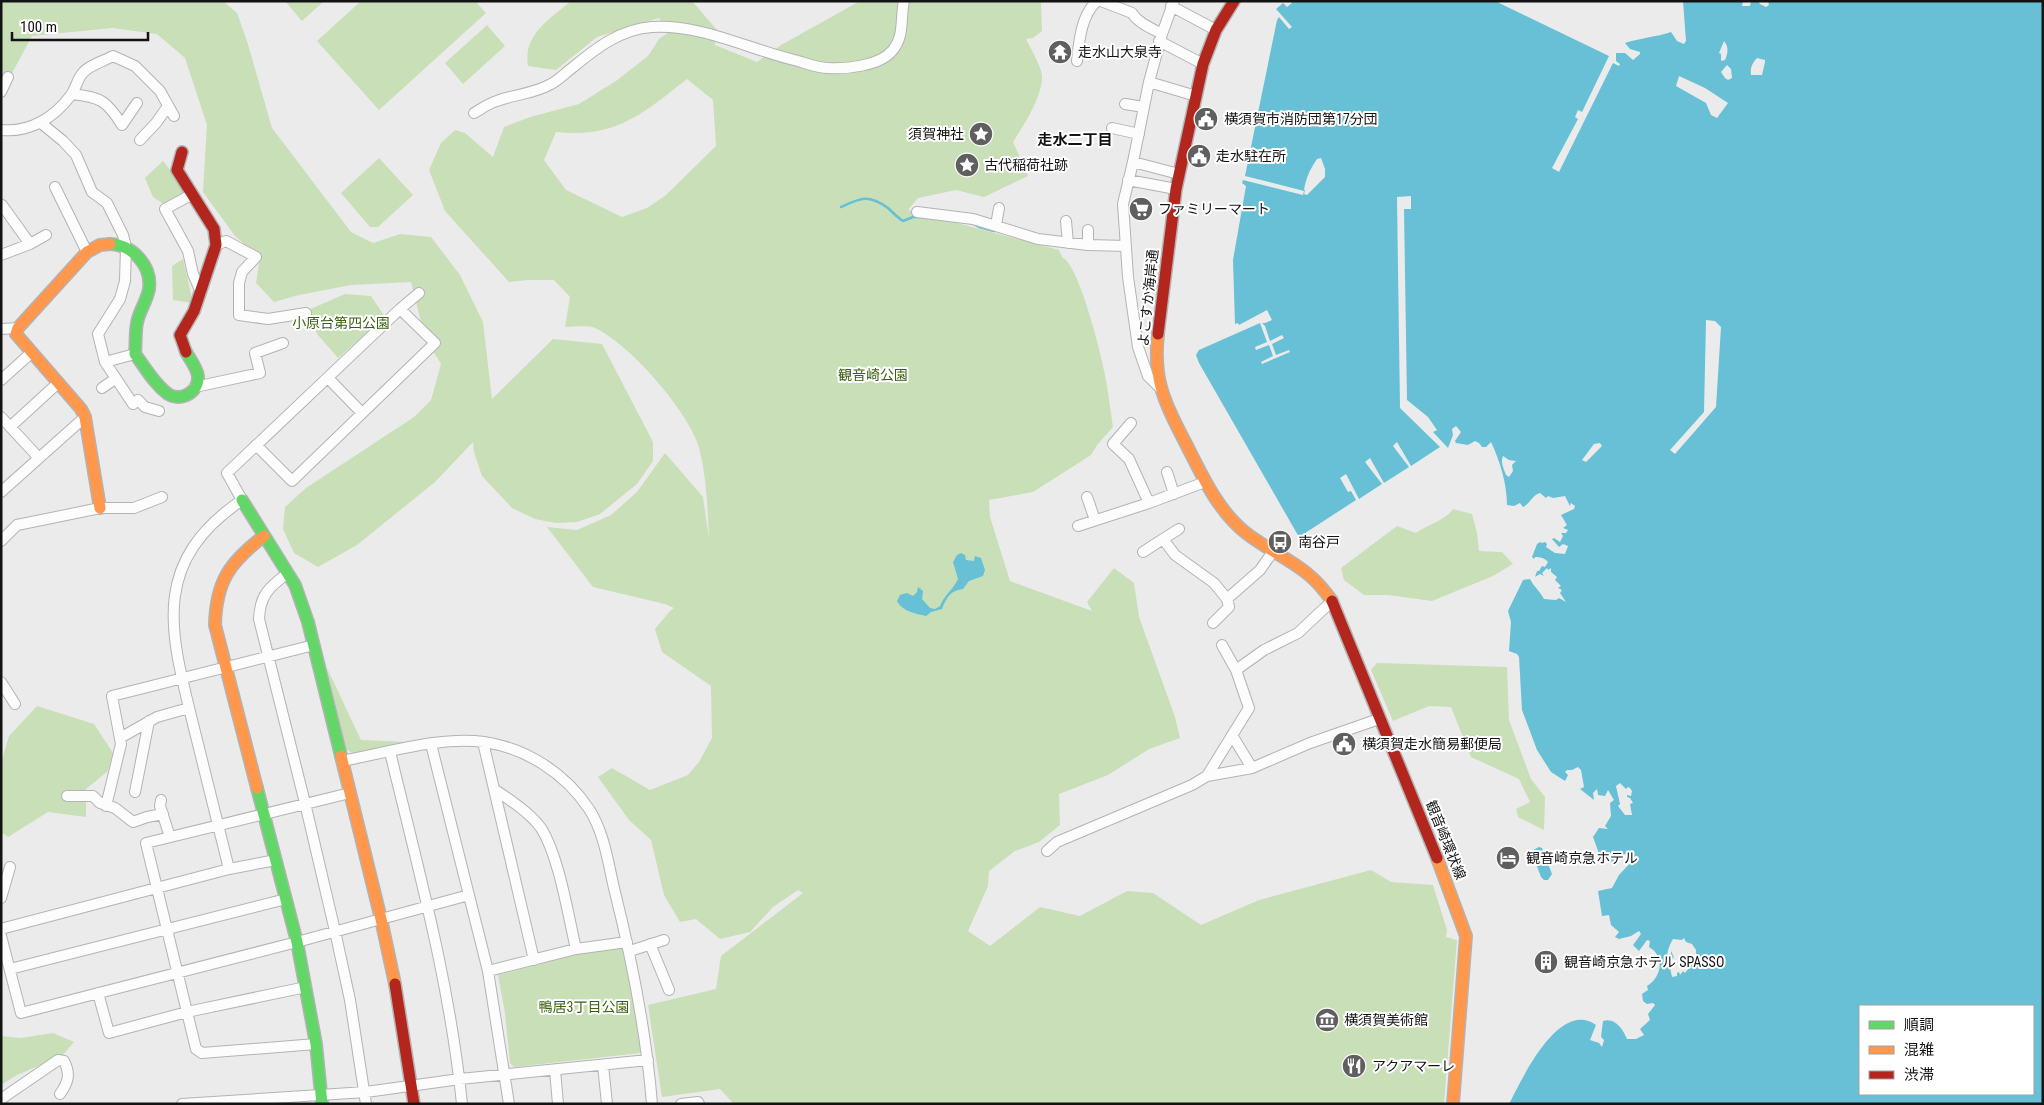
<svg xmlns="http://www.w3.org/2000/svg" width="2044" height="1105" viewBox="0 0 2044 1105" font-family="'Roboto Condensed','Noto Sans JP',sans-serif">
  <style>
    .green { fill: #c8dfb8; fill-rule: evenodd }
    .water { fill: #67c0d5; fill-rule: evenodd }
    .pier { fill: #ebebec }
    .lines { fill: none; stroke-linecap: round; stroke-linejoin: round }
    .stream { stroke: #67c0d5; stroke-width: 2.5 }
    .street-casing { stroke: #b3b3b4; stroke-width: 12 }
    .fast-casing { stroke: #b3b3b4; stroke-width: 14 }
    .slow-casing { stroke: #b3b3b4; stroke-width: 14 }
    .jam-casing { stroke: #b3b3b4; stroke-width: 14 }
    .street { stroke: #fcfcfc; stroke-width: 10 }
    .fast { stroke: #63d668; stroke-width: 11 }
    .slow { stroke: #ff974d; stroke-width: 11 }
    .jam { stroke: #b3261e; stroke-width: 11 }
    .labels { text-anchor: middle; stroke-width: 4; stroke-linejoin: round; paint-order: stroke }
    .poi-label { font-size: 14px; fill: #131313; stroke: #fff; text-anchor: start }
    .street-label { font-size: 14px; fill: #131313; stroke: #fff }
    .park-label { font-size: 14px; fill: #3a6111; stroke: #fff }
    .neighbourhood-label { font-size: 15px; font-weight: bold; fill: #131313; stroke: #fff }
  </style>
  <rect width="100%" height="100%" fill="#ebebec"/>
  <path class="green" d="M1,1h222l14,12 10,28 25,87 79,104 22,11 27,-9 31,3 29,38 23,47 9,77 61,-60 49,5 51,98v19l-16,23 -37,30 -23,8 -21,1 -21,-4 -23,-11 -30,-32 -8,-24 -1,-10 -38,40 -78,63 -39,22 -24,-14 -11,-24 2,-22 21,-19 108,-71 17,-17 10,-36 -16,-26 -14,-56 -60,3 -52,10 -25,7 -18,-19 4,-26 -25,-21 -32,-44 4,-67 -22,-67 -28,-24 -45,-6 -80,8 -20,37 -11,1z
    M285,1h39l-22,20z
    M361,1h114l11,12 -107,97 -62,-69z
    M571,1h121l25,29 -2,15 42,17 24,-17 79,-44h181l1,30 -9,7 -7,1c4,8 15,27 16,36 1,21 -18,50 -29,67l15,34 -44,21 -28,-7 -38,8 -10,12 151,40 3,7c17,8 38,93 42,113 4,19 6,38 9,57l-16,18 -6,10 -58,37 -44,8 1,17 20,64 82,30 -5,-9 27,-34 20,15 5,34 36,100 5,21 -31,11 -41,26 -49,19 1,31 -21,17 -24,9 -26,20 -1,15 -20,45 22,15 50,-39 40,9 47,-25 26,2 48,32 58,-25 112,-30 20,12 42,3 14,45 -1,7 11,3 -13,164h-710l-14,-15 -58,8 -14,-92 68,-16 5,-33 82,-63 -5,-3 -25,17 -23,25 -30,7 -24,-20 -16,3 -16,-27 -13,-55 -22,-20 -31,-43 14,-9 38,22 38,-15 11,-13 13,-24 -1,-52 -49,-34 -7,-23 15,-18 4,-3 -9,-4 -72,-17 -46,-60 30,3 34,-15 26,-23 28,-39 38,44 6,42c-1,-27 -3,-78 -14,-102 -15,-34 -66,-93 -100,-109 -8,-3 -21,-1 -30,-1l5,-30 -16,-17h-26l-19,2 -64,-71 -16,-41 12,-27 14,-13 10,3 28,24 11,-30 26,-10 49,-13 37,-23 32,-25 11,-17 10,-7 -10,-14 -62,19 -41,33 -28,-4c-5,-32 21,-46 43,-65zM687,79l26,21 3,46 -50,49 -19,13 -25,9 -56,-27 -22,-30 12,-28c61,6 86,-18 131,-53z
    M487,25l18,21 -42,38 -18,-21z
    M379,158l34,37 -35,32h-8l-29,-34z
    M163,161l24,31 -22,13 -12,-8 -8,-19z
    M183,259l10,44 -20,-3 -1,-34z
    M345,294l26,2 14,21 -47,41 -21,-24 -9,-24z
    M1453,509l19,5 5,19 2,18 23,1 11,12 -20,12 -61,25 -44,-6h-24l-20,-15 -3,-12 56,-42 19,7c11,-8 30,-13 37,-24z
    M1377,663l130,4 2,53 22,59 14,18 -1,33 -26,-13 -2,-8 14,-7 -11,-23 -48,-22 -20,-50 -22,-1 -36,15 -22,-51z
    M327,668l34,72 49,2 -55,13 -9,-6z
    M37,706l57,18 19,29 -5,18 -22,18v28l-38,-5 -40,25 -7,-5v-69l8,-27z
    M621,943l3,2 19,105 -2,3 -127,14 -4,-4 -5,-50 -7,-38z
    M53,1033l21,9 -12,14 -45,19 -16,10v-49l20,2z"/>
  <path class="water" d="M1290,1h205l114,55 -27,56 -4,-2 -3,7 3,2 -26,49 7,4 54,-109 6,3 1,-2 -4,-3v-8h9l8,7 7,-6v-2l-10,-3 -5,-6c15,-5 31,-6 46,-11l6,9 7,3 2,-3 -3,-40h60l-1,5h8l1,-5h7l2,3 6,3 3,-2 -1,-4h275v1103h-534c13,-25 50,-105 87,-79l-6,15 9,3 3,4 2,-7 -3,-3 2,-16c12,-4 20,8 24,18h9l8,-4 -4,-6 10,-9 -2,-6 7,-9 -2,-2 -6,1 -4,-3 -1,-7 6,-4 -1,-4c15,-9 18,-30 2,-39l1,-6 -3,-1 -8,11 -6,-6 8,-11 -2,-3 -8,5 -12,3 -4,-2 4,-5 -8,-7 -2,-10 -7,1 -4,-25 14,-3 7,-13 14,-15 -2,-5c-9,-3 -12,2 -18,8l-12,-4 -8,-22 6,-9 9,1 -3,-3 6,-10 -1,-13 4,-3 -6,-10 -3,6 -7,-1 -1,-6 -4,4 1,7 -14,-11 4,-2 -3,-17 -3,-3 -6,3h-5l-2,2 3,3 -3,6 -14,-9 -14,-22 -15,-40 -3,-53 -2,-3 -8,-3 2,-29 -3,-11 15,-31 7,-1c4,8 10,12 14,20l12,1 3,-2 7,4 -6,-9 2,-3 -4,-2 3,-2 -6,-6 2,-3 -6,-5v-4l-3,2 -1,-2 -5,5 2,3 -4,-2 -5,3 2,-6h2l3,-5 3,1 3,-5c-3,-4 -8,-5 -13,-5l-1,2 -2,-2 5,-13 3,-2 2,1 3,-1 2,2 -1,3 9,6 10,1 3,-8 -5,-2 -4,3 -7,-8 2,-1 6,4 3,-6 -2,-3h5l2,-3 -5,-2 4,-3 -6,-10 13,-6 1,-3 -4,-3 -1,3 -5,-10 -12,2 -5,-2 -2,2 -6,-5c-8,2 -10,11 -17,14l-3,-4 -6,3 -7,-1c0,-21 -7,-44 -16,-63l-5,5h-4l-3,-4 -4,-2 -7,4 -12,-2 -1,-2 6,-9 -5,-6 -4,3 1,6 -5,13 -15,-16 4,-2 -9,-13 -21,-17 -3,-191h7v-13l-14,1 3,211 40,39 -29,19 -14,-24 -4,4 16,21 -25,16 -14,-25 -5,4 17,22 -23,15 -13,-25 -6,4 8,14 3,-1 5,9 -57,37 -100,-174 -3,-8 3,-5 61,-27 7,19 -12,5 1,3 13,-5 4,11 -12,6 1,2 28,-12 -1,-2 -13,5 -4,-11 12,-6 -2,-3 -12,6 -5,-15 -3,-3h3l7,-3 -5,-10 -28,15 -1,-2 -3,1 -2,-64 13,-74 -4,-3 1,-3 60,15 1,-4 -59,-15 32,-156 2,-3 10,12 3,-2 -16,-18 7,-6 4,4 5,-4zM1724,41c5,6 4,12 1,19l-4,1v-7l-2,-1zM1757,58l8,2v2l-3,13h-11c-1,-7 1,-12 6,-17zM1727,65l4,4 1,9 -4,2 -3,-2 -4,-6zM1321,158l4,11v8l-18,18 -3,-1 1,-4h-1c2,-12 6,-21 13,-31zM1503,456l6,4 7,1 -4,4 1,6 -4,6 -3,-2c-2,-6 -6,-12 -3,-19zM1620,783l6,6 2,-2 2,1 2,3 -1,5 -4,-1v2l3,1 3,5 -3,1 2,11h-7l-7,-9 2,-2 -4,-18zM1684,938l2,4 6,2 4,6v4l2,3 -2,5 -6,1 -1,5 -4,5 -2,-2 -3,4 -1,-3 -2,1v3l-5,1 -3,-14 5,-6 -3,-6v6l-3,1c-2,-5 2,-14 5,-19l9,1zM1860,1006h173v88h-173z
    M961,553l4,2 1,5 8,1 1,-5 6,2 4,12 -2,6 -14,5 -6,8c-12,1 -17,9 -21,20l-11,3 -5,4c-12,-3 -23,-4 -29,-15l3,-6 7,-2 6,3 4,-4 1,-5 5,4 -1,8 8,9 5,1 5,-3c4,-11 13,-16 18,-27l-5,-17 4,-7z
    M1539,847l3,1 10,26 -4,6h-4l-3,-3 -9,-24 1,-3z"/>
  <path class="pier" d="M1679,76l26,12 23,15 -11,15 -6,-3 -5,-12 -30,-17z
    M1706,320l9,1 6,6 -5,80 -41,47 -5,-4 34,-38z
    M1600,443l2,3 -16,16 -4,-2 12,-16z"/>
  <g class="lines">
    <path class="stream" d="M841,207c20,-9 27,-13 47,1 5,5 9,9 15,13l10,-4h9
      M972,223l7,4 15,4"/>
    <g class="street-casing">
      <path id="street" d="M1101,1l31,12c6,10 19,15 30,21
        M1171,6l45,24
        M1159,41l44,23
        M1077,61c2,-19 4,-46 20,-60
        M1149,82l47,14
        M1,92l7,-15
        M72,94c29,3 35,7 50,31l15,-22
        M1125,104l19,3
        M474,113c7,-4 15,-10 23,-12 18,-7 37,-7 54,-17 8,-4 14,-11 21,-16 23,-19 48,-39 80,-41 50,-3 98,23 146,34 10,3 20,7 30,7 19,1 51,-2 64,-17 13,-15 8,-32 12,-50
        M41,123l22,18 13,14 16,37 15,11 16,32 3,12 -1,34 -5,18 -22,35 7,28 28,42 5,-4 7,7 14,4
        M1112,128l27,6
        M1,130c29,3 54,-13 70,-35 5,-7 6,-15 11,-21 5,-8 22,-13 31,-18l22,10 25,25 14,25
        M140,140l16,-17 12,-17
        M1133,162l46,12
        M1128,180l48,9
        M55,187l32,65
        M191,195l-26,14 23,42 5,23 8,18
        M2,205l28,39
        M917,212l56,7 65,20 50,6 38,1
        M1066,221l2,22
        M996,225l3,-17
        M1088,230v15
        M216,245l10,-4 30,16 -14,15 -3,11v32l29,4 38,-6
        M1,255l29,-11 16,-9
        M1,329l17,-1
        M105,362l30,-8
        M328,378l34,35
        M1,380l30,-27
        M195,387l65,-14 -5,-20 28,-10
        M102,388l13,-9
        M1160,388l-12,-12 -10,-29 -10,-70 -5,-73 10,-42 16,-80 13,-48 12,-33
        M1,417l38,41
        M1131,423l-18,21 16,15 20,44
        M10,427l48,-44
        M256,445l36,36 143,-138 -35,-34
        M1167,472l7,22
        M1,492l84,-75
        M1087,497l8,23
        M1078,526l71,-23 56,-21
        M1179,529l-16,10 12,16 39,28 13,16 33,-29 14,-20
        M1,541l16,-16 83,-17h34l28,-11
        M1143,552l20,-13
        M288,573c-19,14 -28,22 -29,46l46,184 30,128 15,69 16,104
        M1213,623l16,-16 -2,-8
        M1222,645l14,25
        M1,682l14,22
        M1232,735l20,33
        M120,738l37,-21 32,-9
        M483,742l51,218
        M431,744l57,227 21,133
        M390,752c28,116 60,232 72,352
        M342,761c44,-8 98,-25 142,-19 42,6 81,31 105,67 15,23 19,53 25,79 18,72 32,142 38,216
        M1207,776l42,-68 -13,-38 28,-20 34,-17 34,-32
        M494,789c16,11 35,23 47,39 18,28 27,87 35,121
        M135,792l14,-71
        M67,796h26l7,7 15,5 18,14 14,-5 16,-3
        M161,800l-1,6 10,31
        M106,806l15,-62 -9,-48 202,-51
        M1047,851l10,-9 135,-57 15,-9 45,-8 58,-25 66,-23
        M229,869c-12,-47 -23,-94 -35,-141 -23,-94 -46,-164 48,-228l-15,-27 173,-164 19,-16
        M1,898l9,-31
        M1,929l228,-60 47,-9
        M1,936l20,77 276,-71 172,-47
        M650,944l19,46
        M630,951l34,-11
        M10,969l276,-70
        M488,971l88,-22 51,-7
        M98,993l11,40 78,-21 119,-25
        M316,1044l-114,9 -6,-4 -50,-206 204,-50
        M603,1065l4,39
        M555,1070l3,34
        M1,1099l57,-39 6,1c7,13 4,22 -4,33
        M182,1104l184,-12 94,-13 188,-19
        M681,1104l17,-2 1,2"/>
    </g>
    <g class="fast-casing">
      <path id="fast" d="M110,244c23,1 42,22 39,45 -2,12 -10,22 -12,34 -2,10 -1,21 -2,31 10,13 19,30 33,40 12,8 31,-1 30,-18 -1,-8 -8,-17 -12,-24
        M242,500l53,85 13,37 33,134
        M257,788l40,154 19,102 6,60"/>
    </g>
    <g class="slow-casing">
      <path id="slow" d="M1158,334c-2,18 -2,35 3,53 5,20 15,37 24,55 17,33 32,68 61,91 34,26 60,30 86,68
        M100,508l-15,-91 -4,-8 -65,-75 2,-6 69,-76 13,-7 10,-1
        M341,756l40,163 14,65
        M257,788l-42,-163c1,-44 15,-63 49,-89
        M1437,858l29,78 -13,168"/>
    </g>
    <g class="jam-casing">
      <path id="jam" d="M182,152l-5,18 37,59 2,16 -22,66 -14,24 6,17
        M1158,334l18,-145 27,-125 13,-34 18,-29
        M1332,601l105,257
        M395,984l19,120"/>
    </g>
    <use href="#street" class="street"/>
    <use href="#fast" class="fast"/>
    <use href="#slow" class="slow"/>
    <use href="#jam" class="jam"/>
  </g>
  <defs>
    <g id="temple-disc" transform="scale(1.25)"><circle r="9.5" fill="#5f5f5f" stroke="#fff"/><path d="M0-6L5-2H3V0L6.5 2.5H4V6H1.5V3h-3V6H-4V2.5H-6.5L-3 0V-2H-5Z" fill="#fff"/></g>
    <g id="civic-disc" transform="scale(1.25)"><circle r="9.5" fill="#5f5f5f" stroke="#fff"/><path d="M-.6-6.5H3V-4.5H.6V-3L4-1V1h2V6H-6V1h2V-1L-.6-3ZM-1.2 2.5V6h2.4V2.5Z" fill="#fff"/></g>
    <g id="sight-disc" transform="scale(1.25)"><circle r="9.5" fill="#5f5f5f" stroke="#fff"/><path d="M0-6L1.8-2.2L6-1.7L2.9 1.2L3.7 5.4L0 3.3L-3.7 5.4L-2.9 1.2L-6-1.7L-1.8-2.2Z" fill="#fff"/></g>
    <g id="supermarket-disc" transform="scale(1.25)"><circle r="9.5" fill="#5f5f5f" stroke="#fff"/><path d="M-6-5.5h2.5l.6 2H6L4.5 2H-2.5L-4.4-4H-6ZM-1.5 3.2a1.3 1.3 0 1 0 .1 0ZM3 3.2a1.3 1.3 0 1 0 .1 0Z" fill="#fff"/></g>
    <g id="bus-disc" transform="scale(1.25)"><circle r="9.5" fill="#5f5f5f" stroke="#fff"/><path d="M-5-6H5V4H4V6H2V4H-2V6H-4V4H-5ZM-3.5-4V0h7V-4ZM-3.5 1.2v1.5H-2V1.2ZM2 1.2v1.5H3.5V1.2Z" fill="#fff"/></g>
    <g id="hotel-disc" transform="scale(1.25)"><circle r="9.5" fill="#5f5f5f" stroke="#fff"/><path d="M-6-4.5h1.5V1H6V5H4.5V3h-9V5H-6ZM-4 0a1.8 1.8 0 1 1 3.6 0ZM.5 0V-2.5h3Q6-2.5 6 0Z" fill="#fff"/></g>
    <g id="building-disc" transform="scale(1.25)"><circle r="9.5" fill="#5f5f5f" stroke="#fff"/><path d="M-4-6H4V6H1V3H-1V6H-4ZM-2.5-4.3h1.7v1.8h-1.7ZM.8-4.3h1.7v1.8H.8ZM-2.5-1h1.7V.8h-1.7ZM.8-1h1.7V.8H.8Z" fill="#fff"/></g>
    <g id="museum-disc" transform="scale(1.25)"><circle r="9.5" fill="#5f5f5f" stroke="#fff"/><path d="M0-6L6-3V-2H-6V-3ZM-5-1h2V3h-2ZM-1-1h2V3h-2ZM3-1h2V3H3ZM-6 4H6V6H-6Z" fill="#fff"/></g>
    <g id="restaurant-disc" transform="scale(1.25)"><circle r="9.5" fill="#5f5f5f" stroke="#fff"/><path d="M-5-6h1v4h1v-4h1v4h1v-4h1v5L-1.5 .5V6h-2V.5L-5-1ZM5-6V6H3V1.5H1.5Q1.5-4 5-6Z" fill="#fff"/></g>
  </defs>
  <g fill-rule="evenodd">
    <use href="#temple-disc" x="1060" y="52"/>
    <use href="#civic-disc" x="1206" y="119"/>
    <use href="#sight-disc" x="981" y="134"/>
    <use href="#civic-disc" x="1199" y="156"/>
    <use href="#sight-disc" x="967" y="165"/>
    <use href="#supermarket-disc" x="1141" y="209"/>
    <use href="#bus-disc" x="1280" y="542"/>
    <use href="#civic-disc" x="1344" y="744"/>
    <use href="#hotel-disc" x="1508" y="858"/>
    <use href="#building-disc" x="1546" y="962"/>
    <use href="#museum-disc" x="1327" y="1020"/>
    <use href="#restaurant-disc" x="1354" y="1066"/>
  </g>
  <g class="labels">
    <g class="poi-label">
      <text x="1078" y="57">走水山大泉寺</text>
      <text x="1224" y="124">横須賀市消防団第17分団</text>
      <text x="964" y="139" text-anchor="end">須賀神社</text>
      <text x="1216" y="161">走水駐在所</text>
      <text x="984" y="170">古代稲荷社跡</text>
      <text x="1158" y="214">ファミリーマート</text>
      <text x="1298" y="547">南谷戸</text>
      <text x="1362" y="749">横須賀走水簡易郵便局</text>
      <text x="1526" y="863">観音崎京急ホテル</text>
      <text x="1564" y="967">観音崎京急ホテル SPASSO</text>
      <text x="1344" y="1025">横須賀美術館</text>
      <text x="1372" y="1071">アクアマーレ</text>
    </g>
    <g class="street-label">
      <text transform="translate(1148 298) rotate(-84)" y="5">よこすか海岸通</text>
      <text transform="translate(1446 840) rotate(68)" y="5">観音崎環状線</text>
    </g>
    <g class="park-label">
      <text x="341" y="328">小原台第四公園</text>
      <text x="873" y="380">観音崎公園</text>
      <text x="584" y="1012">鴨居3丁目公園</text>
    </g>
    <g class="neighbourhood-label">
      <text x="1075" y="145">走水二丁目</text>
    </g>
  </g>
  <rect width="2044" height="1105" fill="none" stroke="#131313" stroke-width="5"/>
  <rect x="1859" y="1005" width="175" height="90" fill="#ffffff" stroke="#a1a1a1"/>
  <rect x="1869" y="1021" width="25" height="8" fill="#63d668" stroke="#a1a1a1"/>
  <text x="1904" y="1030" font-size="15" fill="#131313">順調</text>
  <rect x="1869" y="1046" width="25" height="8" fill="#ff974d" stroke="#a1a1a1"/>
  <text x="1904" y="1055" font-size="15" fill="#131313">混雑</text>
  <rect x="1869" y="1071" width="25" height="8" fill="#b3261e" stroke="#a1a1a1"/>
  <text x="1904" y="1080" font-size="15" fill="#131313">渋滞</text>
  <path d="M12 32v8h136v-8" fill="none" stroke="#131313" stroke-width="2.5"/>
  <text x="20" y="32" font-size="15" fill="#131313" stroke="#ffffff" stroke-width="4" paint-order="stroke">100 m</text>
</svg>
